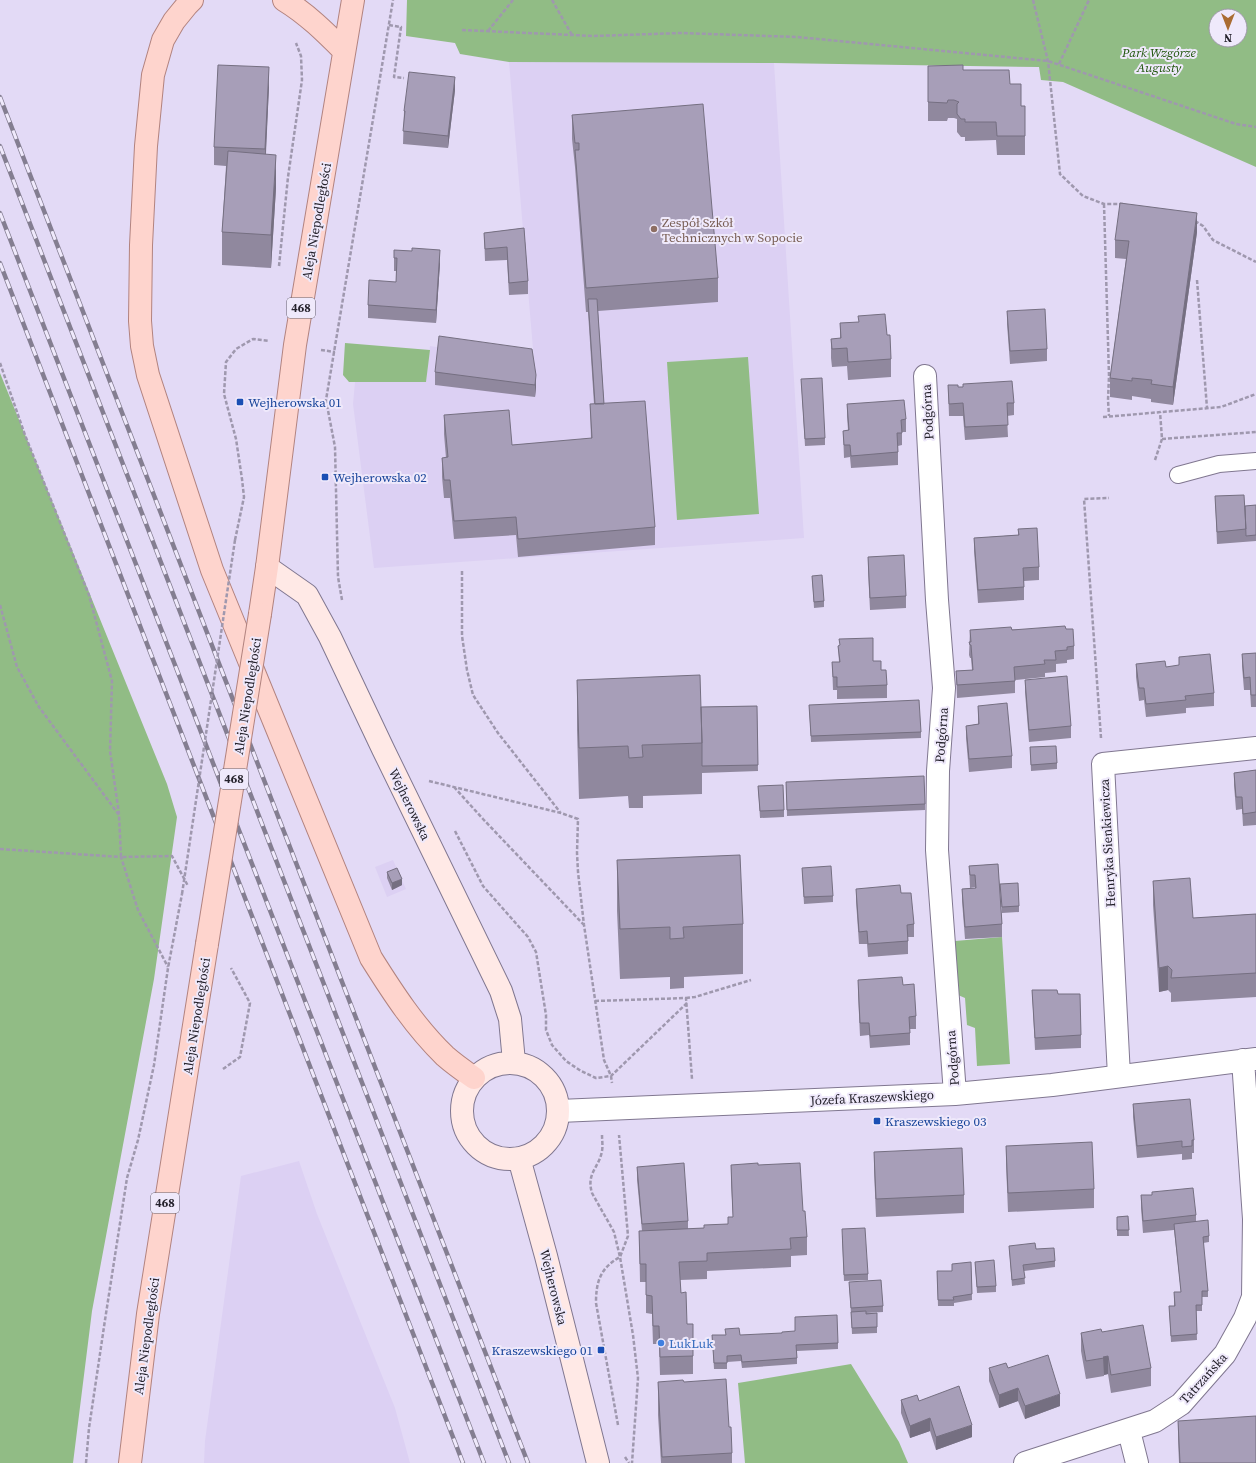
<svg xmlns="http://www.w3.org/2000/svg" width="1256" height="1463" viewBox="0 0 1256 1463" font-family="'Source Serif 4',serif">
  <style>
    .built { fill: #dcd0f3 }
    .green { fill: #91bc85; fill-rule: evenodd }
    .lines { fill: none; stroke-linecap: round; stroke-linejoin: round }
    .lane-casing { stroke: #807790; stroke-width: 18 }
    .street-casing { stroke: #807790; stroke-width: 24 }
    .secondary-casing { stroke: #807790; stroke-width: 24 }
    .primary-casing { stroke: #b2837f; stroke-width: 24 }
    .path { stroke: #9f98ae; stroke-width: 2.5; stroke-dasharray: 4 2; stroke-linecap: butt }
    .lane { stroke: #fff; stroke-width: 16 }
    .street { stroke: #fff; stroke-width: 22 }
    .secondary { stroke: #ffe9e6; stroke-width: 22 }
    .primary { stroke: #fed4cd; stroke-width: 22 }
    .rail-casing { stroke: #847e91; stroke-width: 4.5 }
    .rail { stroke: #efe9fb; stroke-width: 3; stroke-dasharray: 9; stroke-linecap: butt }
    .primary-bridge-casing { stroke: #b2837f; stroke-width: 24; stroke-linecap: butt }
    .path-bridge { stroke: #9f98ae; stroke-width: 2.5; stroke-dasharray: 4 2; stroke-linecap: butt }
    .primary-bridge { stroke: #fed4cd; stroke-width: 22 }
    .wall { fill: #90889e }
    .shaded-wall { fill: #756f81 }
    .building { fill: #a79eb8; stroke: #756f81 }
    .education-dot { fill: #8d6e63; stroke: #efe9fb; stroke-width: 1.5 }
    .transit-dot { fill: #1a4fb4; stroke: #efe9fb; stroke-width: 1.5 }
    .shop-dot { fill: #3f7fe0; stroke: #efe9fb; stroke-width: 1.5 }
    .labels { text-anchor: middle; stroke-width: 4; stroke-linejoin: round; paint-order: stroke }
    .shield { fill: #efe9fb; stroke: #625e6a; stroke-width: 1 }
    .shield-label { font-size: 12px; font-weight: bold; fill: #25222c }
    .park-label { font-size: 13px; font-style: italic; fill: #1f550b; stroke: #efe9fb }
    .street-label { font-size: 13px; fill: #25222c; stroke: #efe9fb }
    .education-label { font-size: 13px; fill: #785e54; stroke: #efe9fb; text-anchor: start }
    .transit-label { font-size: 13px; fill: #164399; stroke: #efe9fb; text-anchor: start }
    .shop-label { font-size: 13px; fill: #366cbe; stroke: #efe9fb; text-anchor: start }
  </style>
  <rect width="100%" height="100%" fill="#e3daf6"/>
  <path class="built" d="M509,62l265,1 30,475 -430,30 -21,-164 2,-22h71l4,-36 58,9 46,6z
    M393,860l13,29 -19,8 -12,-30z
    M299,1161l18,53 78,194 15,55h-206l1,-22 36,-265z"/>
  <path class="green" d="M407,0h849v167l-193,-85 -22,-2 -2,-13 -265,-4 -265,-1 -49,-8 -5,-11 -49,-7zM1216,16h24v24h-24z
    M345,343l85,7 -4,32h-77l-6,-7z
    M748,357l11,157 -82,6 -10,-158z
    M0,373l167,411 10,33 -23,162 -62,332 -19,152h-73z
    M1002,937l8,127 -33,2 -2,-38 -8,-3 -2,-27 -7,-3 -3,-54z
    M851,1364l48,78 9,21h-163l-7,-80z"/>
  <g class="lines">
    <g class="lane-casing">
      <path id="lane" d="M1178,475l41,-11 37,-3"/>
    </g>
    <g class="street-casing">
      <path id="street" d="M925,376l12,224 7,88 -6,83 -1,79 18,244
        M1119,1076l-16,-312 153,-16
        M559,1111l396,-17 97,-9 204,-26
        M1129,1431l8,32
        M1025,1463l130,-42 26,-17 44,-50 20,-36 8,-21 1,-78 -11,-159"/>
    </g>
    <g class="secondary-casing">
      <path id="secondary" d="M267,567l40,28 23,42 53,112 118,242 9,28 4,43
        M462 1111a48 48 0 1 1 96 0a48 48 0 1 1-96 0Z
        M519,1158l27,98 52,207"/>
    </g>
    <g class="primary-casing">
      <path id="primary" d="M192,0l-5,5 -13,16 -11,19 -10,35 -7,71 -5,99 -1,76 2,25 6,29 64,195 159,388c22,35 44,69 74,98 9,8 19,15 29,22
        M284,0c23,14 41,32 60,51
        M260,614l7,-47 28,-222 58,-345
        M130,1463l18,-149 59,-370"/>
    </g>
    <path class="path" d="M552,0l20,35
      M1033,0l15,61 12,113 23,22 21,8h19
      M389,25l12,2 -7,50 10,1
      M462,30l132,6 87,-3 116,4 251,24 188,63 20,3
      M488,31l25,-31
      M1059,64l30,-64
      M1104,204l5,172 -1,24 1,16
      M1195,221l8,5 10,14 43,22
      M279,266l9,-89 14,-97 -1,-24 -5,-13
      M1197,280l10,128
      M321,350l14,2
      M0,363l25,72 64,160 23,86 -2,70 9,63
      M1103,417l118,-10 35,-13
      M1162,439l94,-7
      M1155,460l7,-21 -2,-27
      M235,540l9,-43 -2,-18 -6,-40 -12,-45 2,-32 10,-13 17,-10 16,2
      M462,571v65l5,34 6,25 25,38 62,79
      M342,600l-4,-23 -3,-130 -9,-47 67,-400
      M0,605l17,62 22,40 80,108 2,42 51,-1 16,30
      M1101,738l-17,-239 25,-1
      M429,781l132,32 17,6 -1,34 1,19 6,53 20,135 7,16 1,7
      M454,787l29,32 101,106
      M455,831l28,55 45,51 8,15 10,63v15l6,15 14,16 15,10 15,7 15,-2 76,-73
      M0,849l121,8 17,53 30,57
      M686,998l9,-1 56,-17
      M595,1001l91,-3 6,81
      M223,1069l17,-12 10,-54 -19,-35
      M602,1135c0,5 1,11 0,16 -3,17 -16,22 -10,42l22,39 6,25 13,78 5,43 -6,85
      M618,1425l-22,-122c0,-21 4,-35 24,-46l8,-21 -9,-101
      M625,1457l4,6
      M86,1463l3,-35 16,-108 22,-142 11,-38 16,-75 14,-97 14,-74"/>
    <use href="#lane" class="lane"/>
    <use href="#street" class="street"/>
    <use href="#secondary" class="secondary"/>
    <use href="#primary" class="primary"/>
    <g class="rail-casing">
      <path id="rail" d="M0,97l528,1366
        M0,146l509,1317
        M0,213l484,1250
        M0,263l463,1200"/>
    </g>
    <use href="#rail" class="rail"/>
    <g class="primary-bridge-casing">
      <path id="primary-bridge" d="M207,944l53,-330"/>
    </g>
    <path class="path-bridge" d="M182,894l53,-354"/>
    <use href="#primary-bridge" class="primary-bridge"/>
  </g>
  <path class="wall" d="M928,66l35,4 47,14 11,22h4v49h-28l-1,-15 -31,1v-4h-4l-4,-5v-13l-3,-1h-6l-1,3h-19z
    M269,86l-3,68 10,34 -5,80 -49,-3v-33l4,-66 -12,-1v-18z
    M455,90l-7,58 -45,-4 1,-33z
    M572,115l146,163v24l-120,9 6,93 51,123v18l-137,12 -2,-22 -62,4 -4,-41h-6l-2,-21v-19h4l-2,-24v-19l68,30 79,-6 -1,-35h4l-6,-92h-2l-11,-145 -3,-28z
    M524,228l4,53v13l-19,1 -2,-35 -22,1 -1,-28z
    M1197,232l-24,173 -22,-3v-3l-19,-3v4l-22,-3v-19l16,-119 -11,-1v-18z
    M394,250l46,13 -4,60 -68,-5v-13l28,-23 1,-11h-3z
    M1007,311l40,38v12l-37,3 -3,-40z
    M840,323l47,12 4,24v18l-43,3 -1,-14 -15,1 -1,-9v-19h9z
    M532,349l4,38 -1,10 -100,-12v-13z
    M801,379l24,59v7l-20,1z
    M948,385l10,2 56,16v12l-7,1 1,21 -43,3 -2,-24h-14z
    M847,404l59,15v13h-4v13l-4,1v19l-47,3 -1,-11 -6,1 -1,-27 5,-1 -1,-14z
    M1215,496l30,10 11,-1v36l-39,3z
    M1018,529l21,38v13l-15,1v19l-46,3 -4,-52v-13l44,-3z
    M868,557l38,39v12l-36,2 -2,-40z
    M812,576l12,25v6l-10,1z
    M1066,629l8,17v13l-7,1v3l-11,1v8l-11,1v4l-30,3v13l-58,5 -1,-27 16,-1 -1,-12h-1l-1,-3 1,-25z
    M838,646l35,15 8,9 6,15v13l-50,1v-9h-4l-1,-28h7z
    M1256,653v54h-5l-1,-17h-6l-2,-24v-12z
    M1179,657l35,36v13l-28,2v5l-40,4 -2,-17 -5,1 -3,-24v-13l30,3 13,-1z
    M577,680l124,27 56,-1 1,65 -56,2v21l-59,2v12h-14l-1,-12 -49,3 -2,-69z
    M1025,680l46,46v12l-42,4 -4,-50z
    M809,705l112,27v6l-110,4z
    M978,706l34,50v12l-43,4 -3,-34v-12l12,-2z
    M1030,747l27,16v6l-26,2z
    M1256,770v55l-13,1 -1,-17 -6,1 -2,-25v-12z
    M786,782l139,22v6l-138,6z
    M758,786l26,24v7l-24,1z
    M617,860l126,64v50l-59,3v11l-14,1v-12l-50,2 -3,-68z
    M998,864l4,60v13l-37,2 -3,-38v-12l13,-1v-1l-5,1 -1,-22z
    M802,868l31,28v6l-29,2z
    M387,872l15,13 -10,5 -5,-12z
    M1153,881l40,37 63,-4v83l-85,5v-9l-3,-3 -9,2 -6,-87z
    M1000,884l19,22v6l-17,1z
    M856,889l45,4 13,31v13h-6v17l-40,3 -1,-13h-8l-3,-43z
    M858,980l45,5 13,31v13h-6v16l-40,3 -1,-13 -9,1 -2,-43z
    M1032,990l26,4 23,41v13l-46,2z
    M1133,1104l61,36v13h-2v6l-10,1v-6l-45,4 -4,-41z
    M1006,1146l88,43v19l-86,4 -2,-48z
    M874,1152l90,43v18l-88,4 -2,-47z
    M731,1165h27l45,46 4,26v18l-16,1v11l-84,4v8l-27,1 1,13 12,63v18l-33,1 -1,-31h-6l-1,-30 -6,-1v-31h-6l-1,-51h3l-5,-51v-13l51,54v8l16,-1 24,-4 5,-7 -2,-34z
    M1141,1195l55,20v6l13,15v6l-6,1 5,48v6h-6v14h-6l1,29 -26,2 -2,-36h5v-14h7l-7,-62 -31,3 -2,-25z
    M1128,1216l1,20h-12v-19z
    M842,1235l26,39v6l-24,1z
    M1009,1246l27,3 19,12v6l-31,4 1,13 -13,2z
    M971,1262l1,38 -18,3v3h-16l-1,-35h15z
    M975,1262l21,24v6l-19,1z
    M849,1282l34,24v6l-17,1h11v20l-25,1 -1,-20z
    M1102,1332l49,36v18l-40,7 -3,-19 -4,1v1l-18,3 -5,-28v-18z
    M712,1335h28l98,8v6l-41,2v13l-55,4 -1,-7 -14,1v7h-13z
    M989,1368h19l52,38 -35,13 -7,-18 -19,7 -10,-27z
    M658,1382h26l45,45 3,26v10h-71l-3,-48z
    M901,1400l18,1 53,36 -36,13 -6,-19 -20,7 -9,-25z
    M1178,1421l78,42h-77l-1,-24z"/>
  <path class="shaded-wall" d="M269,67v19l-4,82v-19z
    M455,77v13l-7,58v-12z
    M276,155v33l-5,80v-33z
    M1197,213v19l-24,173v-18z
    M440,250v13l-4,60v-13z
    M536,375v12l-1,10v-12z
    M402,879v6l-10,5v-7z
    M1168,966v24l-9,2v-24z
    M1108,1356v18l-4,1 -1,-18z
    M1018,1388v13l-19,7v-13z
    M1060,1394v12l-35,13v-13z
    M930,1418v13l-20,7v-12z
    M972,1425v12l-36,13v-13z"/>
  <path class="building" d="M218,65l51,2 -4,82 -51,-2z
    M963,65v5h46l1,14h11v22h4v30h-28l-1,-14h-31v-3h-4l-4,-5v-10l2,-2 -5,-2h-6l-1,3 -19,-1v-36z
    M409,72l46,5 -7,59 -45,-5 2,-20h-1z
    M703,104l15,174 -132,10 -11,-138h4v-7h-4l-3,-28z
    M228,151l48,4 -5,80 -49,-3z
    M1120,203l77,10 -24,174 -22,-3 1,-4 -20,-2v3l-22,-3 19,-137 -14,-1z
    M524,228l4,53 -19,2 -2,-36 -22,2 -1,-16z
    M412,248l28,2 -4,60 -68,-5 1,-25 27,2 1,-24h-3v-8l18,1z
    M588,299h9l7,105h-9z
    M1045,309l2,40 -37,2 -3,-40z
    M885,314l2,21h3l1,24 -43,3 -1,-14 -15,1 -1,-10 10,-1 -1,-15 19,-1 -1,-6z
    M439,336l93,13 4,26 -1,10 -100,-13z
    M822,378l3,60 -20,1 -4,-60z
    M1012,381l2,22h-7l1,22 -43,2 -2,-24 -14,1 -1,-19h10v2h5v-3z
    M904,400l2,19 -5,1 1,13h-5l1,19 -47,4 -1,-11h-6l-1,-14 6,-1 -2,-26z
    M645,401l10,126 -137,12 -2,-22 -62,4 -4,-41h-6l-2,-22 6,-1 -4,-42 65,-5 3,35 80,-7 -2,-34z
    M1244,495l2,34 -29,3 -2,-36z
    M1256,505v30l-10,1 -1,-30z
    M1037,528l2,39 -16,1 1,19 -46,3 -4,-52 45,-3 -1,-6z
    M904,555l2,41 -36,2 -2,-41z
    M822,575l2,26 -10,1 -2,-26z
    M1065,626l1,3h7l1,17 -7,1v3l-12,1 1,9h-12l1,4 -31,3 1,14 -58,4 -1,-14 17,-1 -2,-25h-1l-1,-3h2l-1,-12 41,-3 1,3z
    M873,638v23h8v9h5l1,15 -50,2v-10h-4l-1,-15h8l-2,-16 2,-1 -1,-6z
    M1256,653v42h-5l-1,-18 -6,1 -2,-24z
    M1210,654l4,39 -29,3 1,4 -40,4 -2,-16h-5l-3,-24 29,-3 1,6 13,-2v-8z
    M700,675l2,68 -60,2 1,12 -14,1 -1,-12 -49,2 -2,-68z
    M1067,676l4,50 -42,4 -4,-50z
    M919,700l2,32 -110,4 -2,-31z
    M1007,703l5,53 -43,3 -3,-33 13,-2 -1,-18z
    M757,706l1,59 -56,1v-23l-1,-36z
    M1056,746l1,17 -26,2 -1,-18z
    M1256,770v42l-13,2 -1,-17h-6l-2,-24z
    M924,776l1,28 -138,6 -1,-28z
    M783,785l1,25 -24,1 -2,-25z
    M740,855l3,69 -60,3 1,11 -14,1v-12l-50,2 -3,-69z
    M998,864l4,60 -37,3 -3,-38 14,-1 -1,-13h-5l-1,-9z
    M831,866l2,30 -29,1 -2,-29z
    M397,868l5,11 -10,4 -5,-11z
    M1190,878l3,40 63,-4v59l-85,5 1,-8 -4,-4 -9,2 -6,-87z
    M1018,883l1,23 -17,1 -2,-23z
    M900,885l1,8h10l3,31 -7,1 1,16 -40,3 -1,-13 -8,1 -3,-43z
    M902,977l1,8 11,-1 2,32 -7,1 1,16 -40,3 -1,-13h-9l-2,-43z
    M1032,990h25l1,4h22l1,41 -46,3z
    M1190,1099l4,41h-2v6l-10,1v-6l-45,5 -4,-42z
    M1092,1142l2,47 -86,4 -2,-47z
    M962,1148l2,47 -88,4 -2,-47z
    M684,1163l4,58 -46,3 -5,-57z
    M758,1163v2l42,-2 3,48h2l2,26 -17,1 1,11 -84,4v8l-28,1 2,31 5,-1 1,32h6v32l-33,1 -1,-31h-6l-1,-30 -6,-1v-31h-6l-1,-33 65,-3v-3l24,-1v-7h5l-2,-52z
    M1193,1188l3,27 -53,6 -2,-26h11v-3z
    M1128,1216l1,14h-12v-13z
    M1208,1220l1,16 -6,1 5,54h-6v14h-6l1,29 -26,2 -2,-30h6l-1,-14h7l-7,-68z
    M865,1228l3,46 -24,1 -2,-46z
    M1035,1243l1,6 18,-1 1,13 -32,4 2,13 -13,2 -3,-34z
    M994,1260l2,26 -19,1 -2,-25z
    M971,1262l1,32 -19,3 1,3h-16l-1,-29h15v-7z
    M881,1280l2,26 -32,2 -2,-26z
    M866,1311v3l11,-1v14l-25,1 -1,-16z
    M837,1315l1,28 -42,2 1,13 -55,4 -1,-7 -14,1v7h-13l-2,-28h14l-1,-6 14,-1 1,7 42,-2v-1l13,-1v-14z
    M1143,1325l8,43 -40,7 -3,-19 -5,1 1,1 -18,3 -5,-28 20,-4 1,3z
    M1048,1355l12,39 -35,12 -7,-18 -19,7 -10,-27 17,-5 2,5z
    M726,1379l3,48h2l1,26 -70,4 -4,-75 25,-2 1,2z
    M959,1386l13,39 -36,12 -6,-19 -20,8 -9,-26 16,-5 2,6z
    M1256,1416v47h-76l-2,-42z"/>
  <circle class="education-dot" cx="654" cy="229" r="4"/>
  <g class="transit-dot">
    <rect x="236" y="398" width="8" height="8" rx="2"/>
    <rect x="321" y="473" width="8" height="8" rx="2"/>
    <rect x="873" y="1117" width="8" height="8" rx="2"/>
    <rect x="597" y="1346" width="8" height="8" rx="2"/>
  </g>
  <circle class="shop-dot" cx="661" cy="1343" r="4"/>
  <g class="labels">
    <g class="shield">
      <rect x="287" y="298" width="28" height="20" rx="3"/>
      <rect x="220" y="769" width="28" height="20" rx="3"/>
      <rect x="151" y="1193" width="28" height="20" rx="3"/>
    </g>
    <g class="shield-label">
      <text x="301" y="312">468</text>
      <text x="234" y="783">468</text>
      <text x="165" y="1207">468</text>
    </g>
    <g class="park-label">
      <text x="1159" y="57">Park Wzgórze<tspan x="1159" dy="15">Augusty</tspan></text>
    </g>
    <g class="street-label">
      <text transform="translate(316 221) rotate(-80)" y="5">Aleja Niepodległości</text>
      <text transform="translate(927 412) rotate(-93)" y="5">Podgórna</text>
      <text transform="translate(247 696) rotate(-81)" y="5">Aleja Niepodległości</text>
      <text transform="translate(941 735) rotate(-86)" y="5">Podgórna</text>
      <text transform="translate(410 804) rotate(64)" y="5">Wejherowska</text>
      <text transform="translate(1107 843) rotate(-93)" y="5">Henryka Sienkiewicza</text>
      <text transform="translate(196 1016) rotate(-81)" y="5">Aleja Niepodległości</text>
      <text transform="translate(952 1058) rotate(-94)" y="5">Podgórna</text>
      <text transform="translate(872 1097) rotate(-3)" y="5">Józefa Kraszewskiego</text>
      <text transform="translate(554 1287) rotate(76)" y="5">Wejherowska</text>
      <text transform="translate(146 1336) rotate(-82)" y="5">Aleja Niepodległości</text>
      <text transform="translate(1203 1378) rotate(-48)" y="5">Tatrzańska</text>
    </g>
    <g class="education-label">
      <text x="662" y="227">Zespół Szkół<tspan x="662" dy="15">Technicznych w Sopocie</tspan></text>
    </g>
    <g class="transit-label">
      <text x="248" y="407">Wejherowska 01</text>
      <text x="333" y="482">Wejherowska 02</text>
      <text x="885" y="1126">Kraszewskiego 03</text>
      <text x="593" y="1355" text-anchor="end">Kraszewskiego 01</text>
    </g>
    <g class="shop-label">
      <text x="669" y="1348">LukLuk</text>
    </g>
  </g>
  <g transform="translate(1228 28) rotate(180)"><circle r="19" fill="#efe9fb" stroke="#9e99a8"/>
  <path d="M0-3L7 15L0 10L-7 15Z" fill="#aa6c32"/>
  <text y="-6" font-size="11" font-weight="bold" text-anchor="middle" fill="#25222c">N</text>
  </g>
</svg>
